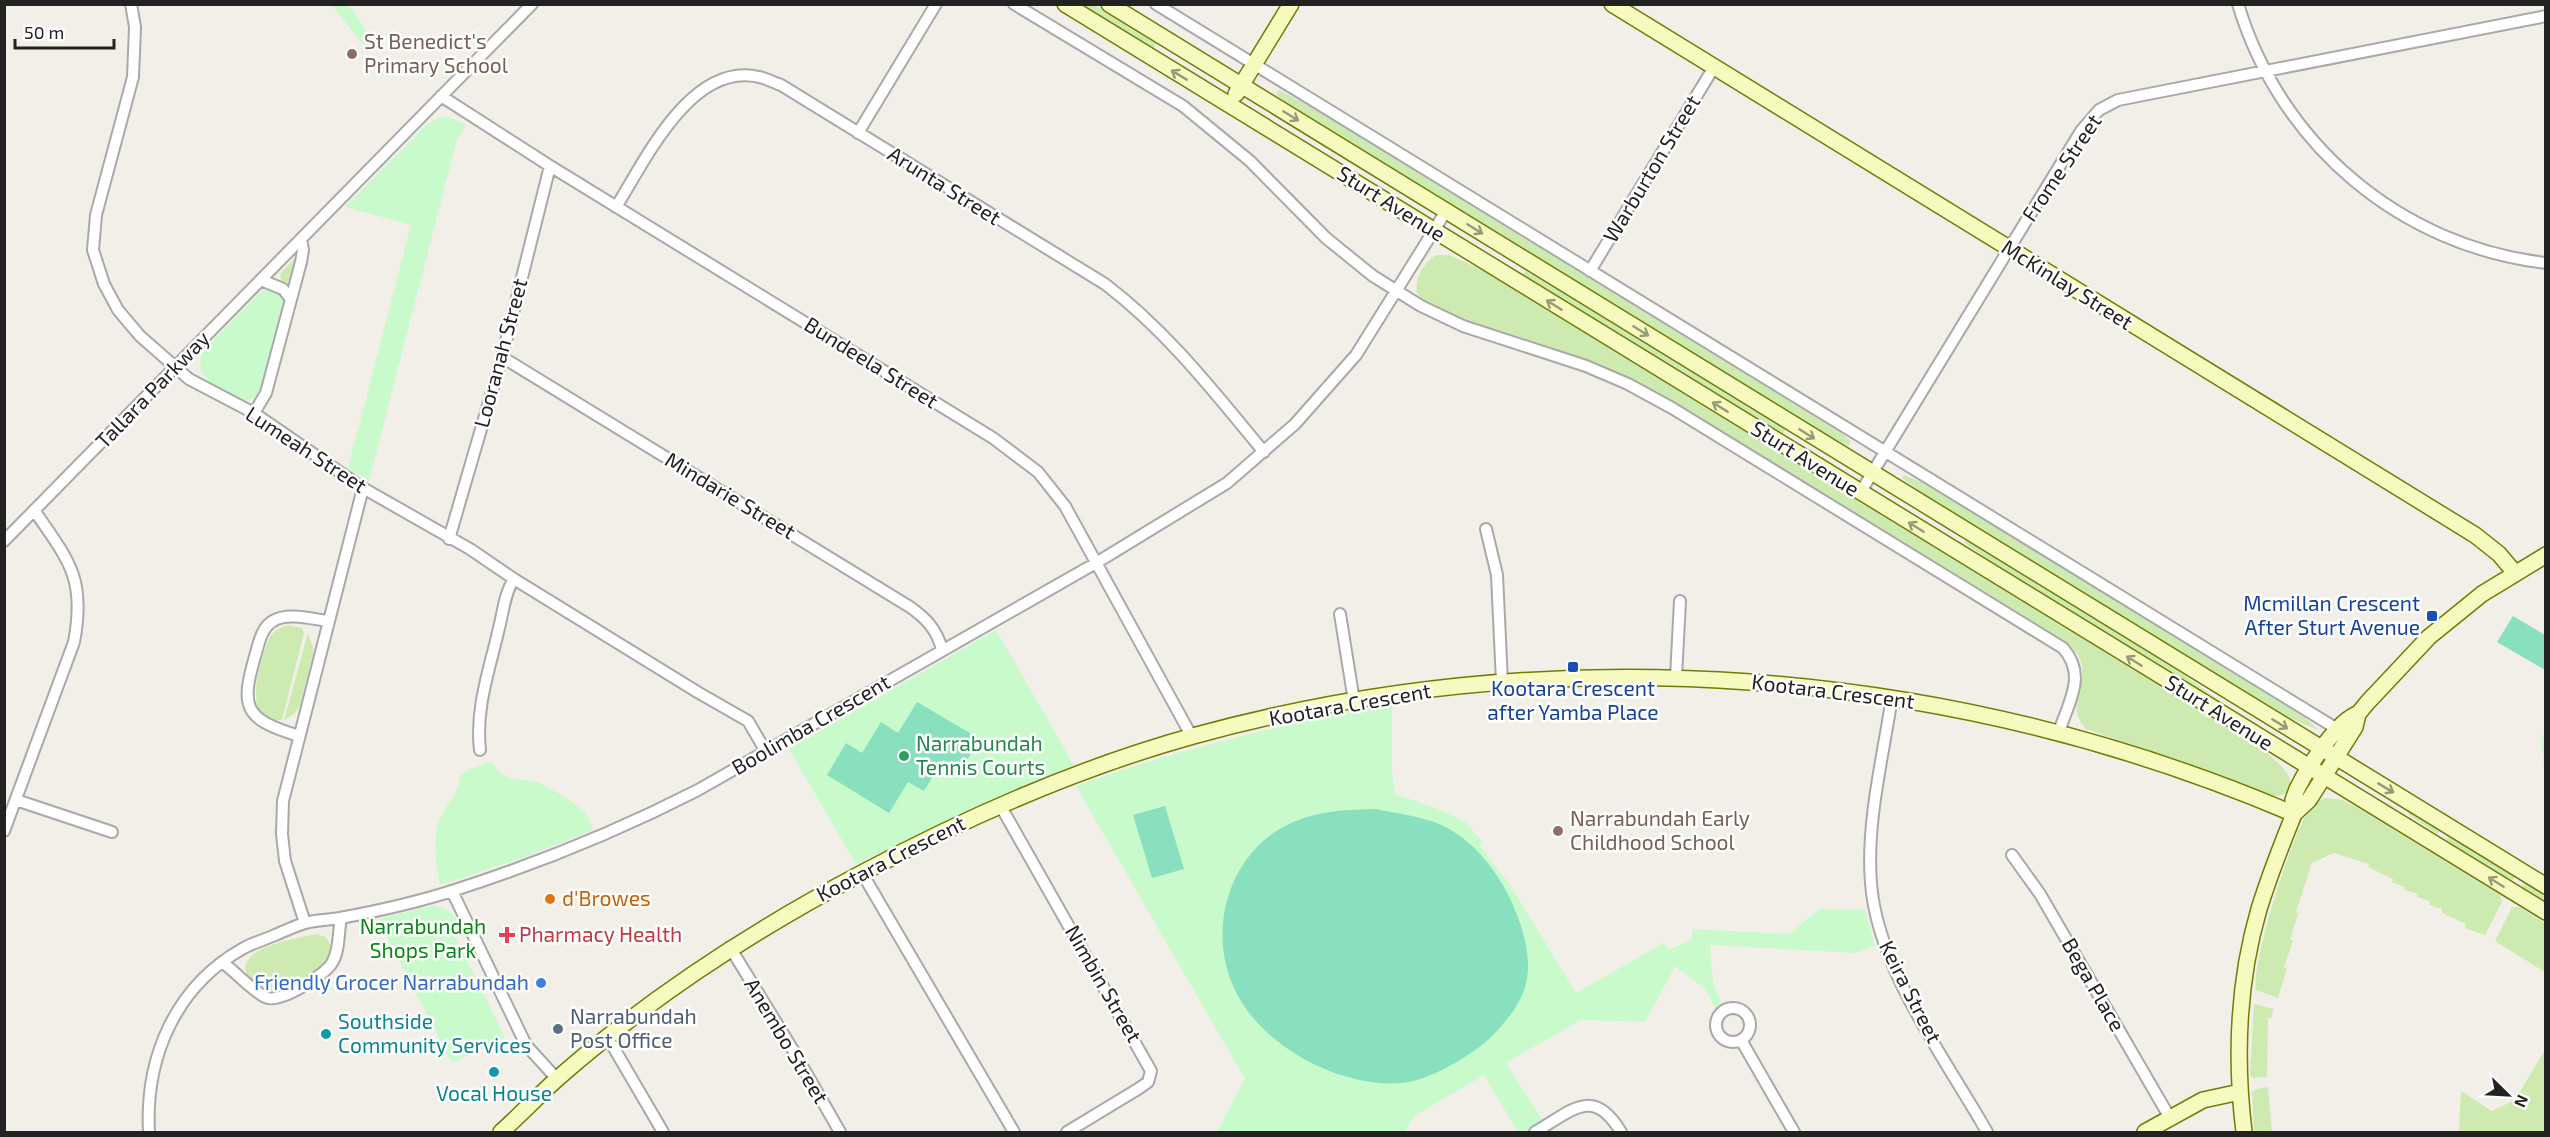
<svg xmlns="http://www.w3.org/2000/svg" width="2550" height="1137" viewBox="0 0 2550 1137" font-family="'Exo 2',sans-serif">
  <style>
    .grass { fill: #cdebb0 }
    .park { fill: #c8facc }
    .pitch { fill: #88e0be }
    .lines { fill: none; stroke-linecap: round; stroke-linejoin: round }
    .street-casing { stroke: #a9a9a9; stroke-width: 14 }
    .secondary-casing { stroke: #707d05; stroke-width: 18 }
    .street { stroke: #fff; stroke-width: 10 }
    .secondary { stroke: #f7fabf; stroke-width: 15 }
    .oneway { stroke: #979978 }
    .education-dot { fill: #8d6e63; stroke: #fff; stroke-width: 2 }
    .transit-dot { fill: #1a4fb4; stroke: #fff; stroke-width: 2 }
    .leisure-dot { fill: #2e9e5b; stroke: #fff; stroke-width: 2 }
    .food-dot { fill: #e8710a; stroke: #fff; stroke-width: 2 }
    .health-dot { fill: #e0444e; stroke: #fff; stroke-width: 2 }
    .shop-dot { fill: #3f7fe0; stroke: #fff; stroke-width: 2 }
    .service-dot { fill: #5c6f8a; stroke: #fff; stroke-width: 2 }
    .culture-dot { fill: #0f9aa8; stroke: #fff; stroke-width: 2 }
    .labels { text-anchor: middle; stroke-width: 5; stroke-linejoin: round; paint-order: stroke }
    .education-label { font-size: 21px; fill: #785e54; stroke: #fff; text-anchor: start }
    .street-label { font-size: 21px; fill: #222; stroke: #fff }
    .transit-label { font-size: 21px; fill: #164399; stroke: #fff; text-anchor: end }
    .leisure-label { font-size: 21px; fill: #27864d; stroke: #fff; text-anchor: start }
    .food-label { font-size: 21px; fill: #c56008; stroke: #fff; text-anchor: start }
    .park-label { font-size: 21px; fill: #0c8416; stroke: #fff }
    .health-label { font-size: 21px; fill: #be3a42; stroke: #fff; text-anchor: start }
    .shop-label { font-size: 21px; fill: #366cbe; stroke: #fff; text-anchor: end }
    .service-label { font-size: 21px; fill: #4e5e75; stroke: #fff; text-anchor: start }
    .culture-label { font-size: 21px; fill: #0d838f; stroke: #fff; text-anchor: start }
  </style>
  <rect width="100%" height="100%" fill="#f2efe9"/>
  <path class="grass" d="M1078,5h16l63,38 -4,6z
    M1279,90l32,17 528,324 12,10 -3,5 -28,-14 -522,-321 -22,-16z
    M1436,255h13l33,15 759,466c13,8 58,35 48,53 -4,7 -10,7 -17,7l-79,-31 -107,-36c-28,-32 17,-50 -17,-85l-399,-244 -84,-40 -123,-41 -37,-17 -9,-9c-3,-14 7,-31 19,-38z
    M294,259h3l-7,29 -9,-8 -1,-6z
    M1526,271l18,10 242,148 -4,6 -261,-158z
    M1904,475l25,10 374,231 16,14 -39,-16 -348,-214 -30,-22z
    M1966,540l199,121 60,44 -2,3 -201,-124 -57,-41z
    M287,625l15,3 2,5 -22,87c-44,4 -21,-61 -12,-84l6,-6z
    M308,633l6,17 -14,55 -6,9 -10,6z
    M2326,798l16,2 16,8 142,87 2,7 -17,33 -20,-7 1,-4 -24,-11v-4l-13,-4v-4l-12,-4 1,-3 -14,-4 1,-3 -13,-5 1,-3 -25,-12 1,-3 -35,-11 -22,10 -16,49 2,2 -8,25 3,2 -9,26 3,1 -9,30 -22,-8c-5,-27 38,-165 57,-186 4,-3 8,-5 13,-6z
    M2409,811l31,19 -3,4 -29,-20z
    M2449,836l66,40 -5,8 -64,-44z
    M2525,882l20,13v11l-25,-16z
    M2512,907h7l26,16v49l-50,-31z
    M316,934l10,3 5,9c-1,36 -82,69 -86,20 7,-22 51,-27 71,-32z
    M2254,1004l20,5 -3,9h-3l-1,59 -14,1 -3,-4z
    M2545,1050v82h-86l2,-41 31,20 23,-11z
    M2268,1087l4,45h-18l-2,-40 4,-3z"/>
  <path class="park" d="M332,5h14l7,5 23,36 -7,6z
    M449,117l17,7 -10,19 -87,338 -21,-13 63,-243 -66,-18 80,-81 13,-8z
    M266,290l13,3 6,8v6l-22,83c-6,6 -12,11 -21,10 -7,-1 -14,-6 -21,-10 -16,-10 -28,-22 -16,-41l55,-56z
    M996,630l79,137 -100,40 -119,57 -67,-115z
    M1392,705v68l3,21 38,13 31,14 19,21 -3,4 31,40 65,107 88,-50 5,7 23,-11v-10l98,5 29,-25 46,1 10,36 -20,7 -145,-8 3,38 9,22 -6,5 -10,-20 -31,-24 -30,56 -65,-2 -74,43 37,58 -19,11h-6l-34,-57 -70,41 -9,16h-188l28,-53 -169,-293c103,-37 208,-63 316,-81z
    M2545,729v48l-4,-36z
    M492,761c8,20 27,18 45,21 6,0 44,25 48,31 4,4 6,12 8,17l-63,25 -90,30c-4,-20 -8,-47 0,-66 6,-16 20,-25 19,-42l10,-8z
    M430,906c17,0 26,9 33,22l-10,5 52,104 -53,26 -74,-144z"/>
  <path class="pitch" d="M2513,616l32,19v35l-48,-28z
    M917,702l63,37 -19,31 -18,-10 -19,31 -16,-9 -19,31 -62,-38 19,-32 16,10 19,-31 17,11z
    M1165,806l19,63 -32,9 -19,-63z
    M1376,809c20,4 40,7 58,13 42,15 73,61 86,101 17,52 7,78 -30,115 -19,18 -62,43 -88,45 -61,5 -137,-35 -165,-89 -33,-62 -8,-147 59,-173 26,-11 53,-11 80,-12z"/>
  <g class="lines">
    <g class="street-casing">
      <path id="street" d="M131,4l4,23 -2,50 -37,138 -3,35 11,34 14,26 22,26 49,43 65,34 109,75 107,61 44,30 185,114 49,28 17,29
        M1014,4l169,102 67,55 76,77 47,38 48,30 42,20 123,40 42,18 44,24 391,240c24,27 6,53 -4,84
        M1156,4l1186,728
        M2238,4c42,140 162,242 308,259
        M441,96l109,70 443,272 45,34 27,34 127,231
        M858,133l78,-129
        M616,207c29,-46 75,-146 143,-130 7,1 15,6 22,8l324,199c63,48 109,108 159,168
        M1590,271l124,-204
        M261,280l22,9 7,9
        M502,357l408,250c17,12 26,22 32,42
        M254,413l12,-20 35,-131 2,-12 -2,-11
        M1860,493l221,-362 18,-21 19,-10 428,-84
        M1486,529l11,46 5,107
        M449,539l53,-182 48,-191
        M4,541l528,-537
        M1340,614l14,87
        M1676,677l4,-76
        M1892,697c-9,60 -26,126 -21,186 6,85 74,175 116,249
        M299,736c-56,-17 -59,-29 -43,-83 3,-11 6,-26 17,-32 14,-9 39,-2 55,0
        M480,750c-5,-42 10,-82 19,-122 4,-16 6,-36 15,-49
        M16,800l96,32
        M1000,805l151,266 -3,11 -10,7 -71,43
        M4,831l70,-189c12,-64 -5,-81 -40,-132
        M2012,855l28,39 130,224
        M862,873l152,259
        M452,891l74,154 31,34
        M305,923l-20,-62 -3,-27 1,-33 80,-313
        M731,949l62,101 47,82
        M222,962c15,11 28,27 43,35 14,8 60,-22 67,-34 8,-13 6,-31 9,-45
        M1716 1025a17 17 0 1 1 34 0a17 17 0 1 1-34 0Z
        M608,1038l55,94
        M1741,1040l53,92
        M149,1132c-4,-74 26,-145 93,-183 10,-6 22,-9 33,-14 10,-4 20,-9 30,-12 11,-3 24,-3 35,-5 38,-7 78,-16 115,-28 84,-27 165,-60 243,-100l398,-227 131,-80 68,-59 61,-69 90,-144
        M1535,1132c37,-21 58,-47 86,0"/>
    </g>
    <g class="secondary-casing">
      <path id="secondary" d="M1065,4l1481,908
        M1109,4l1437,882
        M1612,4l863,531 24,19 16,19
        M1236,94l55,-90
        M2294,814l15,-14 46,-73 3,-13 9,-11 62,-66 53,-43 64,-39
        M501,1132c19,-17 37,-36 56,-53 92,-81 197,-149 305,-206 105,-56 216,-105 331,-137 363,-100 755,-70 1101,78
        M2145,1132l58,-32 37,-8
        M2244,1132c-9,-74 -6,-151 15,-223 10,-32 22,-63 35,-95l-1,-14 4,-11c10,-20 40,-69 61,-75"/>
    </g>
    <use href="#street" class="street"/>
    <use href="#secondary" class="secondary"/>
  </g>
  <defs><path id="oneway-shaft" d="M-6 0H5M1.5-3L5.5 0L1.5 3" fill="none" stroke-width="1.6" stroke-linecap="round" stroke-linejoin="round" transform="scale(1.5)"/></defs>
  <g class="oneway">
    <use href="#oneway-shaft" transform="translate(1179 75) rotate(-149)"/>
    <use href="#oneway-shaft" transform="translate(1291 116) rotate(32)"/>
    <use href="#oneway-shaft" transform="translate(1475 229) rotate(32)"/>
    <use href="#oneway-shaft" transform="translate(1554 305) rotate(-148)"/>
    <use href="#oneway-shaft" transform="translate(1641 331) rotate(32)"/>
    <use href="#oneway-shaft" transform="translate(1720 407) rotate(-148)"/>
    <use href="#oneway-shaft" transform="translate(1807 434) rotate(32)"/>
    <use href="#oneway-shaft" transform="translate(1916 527) rotate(-148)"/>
    <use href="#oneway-shaft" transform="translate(2134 661) rotate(-148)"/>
    <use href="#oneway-shaft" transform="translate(2280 724) rotate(32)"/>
    <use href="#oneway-shaft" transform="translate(2386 788) rotate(31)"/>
    <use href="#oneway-shaft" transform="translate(2496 882) rotate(-148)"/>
  </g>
  <g class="education-dot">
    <circle cx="352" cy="54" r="6"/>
    <circle cx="1558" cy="831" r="6"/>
  </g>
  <g class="transit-dot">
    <rect x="2426" y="610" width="12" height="12" rx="3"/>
    <rect x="1567" y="661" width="12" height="12" rx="3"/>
  </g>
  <circle class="leisure-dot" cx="904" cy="756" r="6"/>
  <circle class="food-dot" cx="550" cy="899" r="6"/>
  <path class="health-dot" d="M504 926h6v6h6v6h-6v6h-6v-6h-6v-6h6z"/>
  <circle class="shop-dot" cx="541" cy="983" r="6"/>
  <circle class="service-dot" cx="558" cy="1029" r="6"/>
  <g class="culture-dot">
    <circle cx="326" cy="1034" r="6"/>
    <circle cx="494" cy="1072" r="6"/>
  </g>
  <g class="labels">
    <g class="education-label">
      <text x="364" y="49">St Benedict's<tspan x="364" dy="24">Primary School</tspan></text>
      <text x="1570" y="826">Narrabundah Early<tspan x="1570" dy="24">Childhood School</tspan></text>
    </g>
    <g class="street-label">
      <text transform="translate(2062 168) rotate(-56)" y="7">Frome Street</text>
      <text transform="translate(1652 169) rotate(-59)" y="7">Warburton Street</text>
      <text transform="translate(944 186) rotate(32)" y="7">Arunta Street</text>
      <text transform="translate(1391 204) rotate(32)" y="7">Sturt Avenue</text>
      <text transform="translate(2067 285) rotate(32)" y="7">McKinlay Street</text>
      <text transform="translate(501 353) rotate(-75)" y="7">Looranah Street</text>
      <text transform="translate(871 363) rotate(32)" y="7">Bundeela Street</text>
      <text transform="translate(153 390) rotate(-46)" y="7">Tallara Parkway</text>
      <text transform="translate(306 450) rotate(33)" y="7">Lumeah Street</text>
      <text transform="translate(1805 459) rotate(32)" y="7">Sturt Avenue</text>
      <text transform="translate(730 496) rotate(31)" y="7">Mindarie Street</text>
      <text transform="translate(1833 692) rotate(7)" y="7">Kootara Crescent</text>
      <text transform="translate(1350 705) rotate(-10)" y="7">Kootara Crescent</text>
      <text transform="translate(2219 713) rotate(32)" y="7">Sturt Avenue</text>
      <text transform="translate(811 725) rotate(-30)" y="7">Boolimba Crescent</text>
      <text transform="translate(891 859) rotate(-27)" y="7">Kootara Crescent</text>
      <text transform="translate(1103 984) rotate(60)" y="7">Nimbin Street</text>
      <text transform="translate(2093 985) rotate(60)" y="7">Bega Place</text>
      <text transform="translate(1910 992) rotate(63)" y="7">Keira Street</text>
      <text transform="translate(786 1041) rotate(59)" y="7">Anembo Street</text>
    </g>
    <g class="transit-label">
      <text x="2420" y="611">Mcmillan Crescent<tspan x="2420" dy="24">After Sturt Avenue</tspan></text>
      <text x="1573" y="696" text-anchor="middle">Kootara Crescent<tspan x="1573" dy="24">after Yamba Place</tspan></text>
    </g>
    <g class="leisure-label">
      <text x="916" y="751">Narrabundah<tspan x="916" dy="24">Tennis Courts</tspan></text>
    </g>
    <g class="food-label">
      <text x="562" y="906">d'Browes</text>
    </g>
    <g class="park-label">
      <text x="423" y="934">Narrabundah<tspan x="423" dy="24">Shops Park</tspan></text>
    </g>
    <g class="health-label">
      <text x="519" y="942">Pharmacy Health</text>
    </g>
    <g class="shop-label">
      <text x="529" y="990">Friendly Grocer Narrabundah</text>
    </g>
    <g class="service-label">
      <text x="570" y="1024">Narrabundah<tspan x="570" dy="24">Post Office</tspan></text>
    </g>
    <g class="culture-label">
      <text x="338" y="1029">Southside<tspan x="338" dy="24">Community Services</tspan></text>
      <text x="494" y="1101" text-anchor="middle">Vocal House</text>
    </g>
  </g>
  <rect width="2550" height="1137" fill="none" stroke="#222222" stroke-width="12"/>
  <g transform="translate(2508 1095) rotate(114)" stroke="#ffffff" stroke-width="4.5" paint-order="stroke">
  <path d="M0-4.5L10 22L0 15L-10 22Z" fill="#222222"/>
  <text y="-9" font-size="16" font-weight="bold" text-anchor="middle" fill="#222222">N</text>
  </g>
  <path d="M15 39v9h99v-9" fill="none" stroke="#222222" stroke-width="3"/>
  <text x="24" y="39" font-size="18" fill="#222222" stroke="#ffffff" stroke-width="4.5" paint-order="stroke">50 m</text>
</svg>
